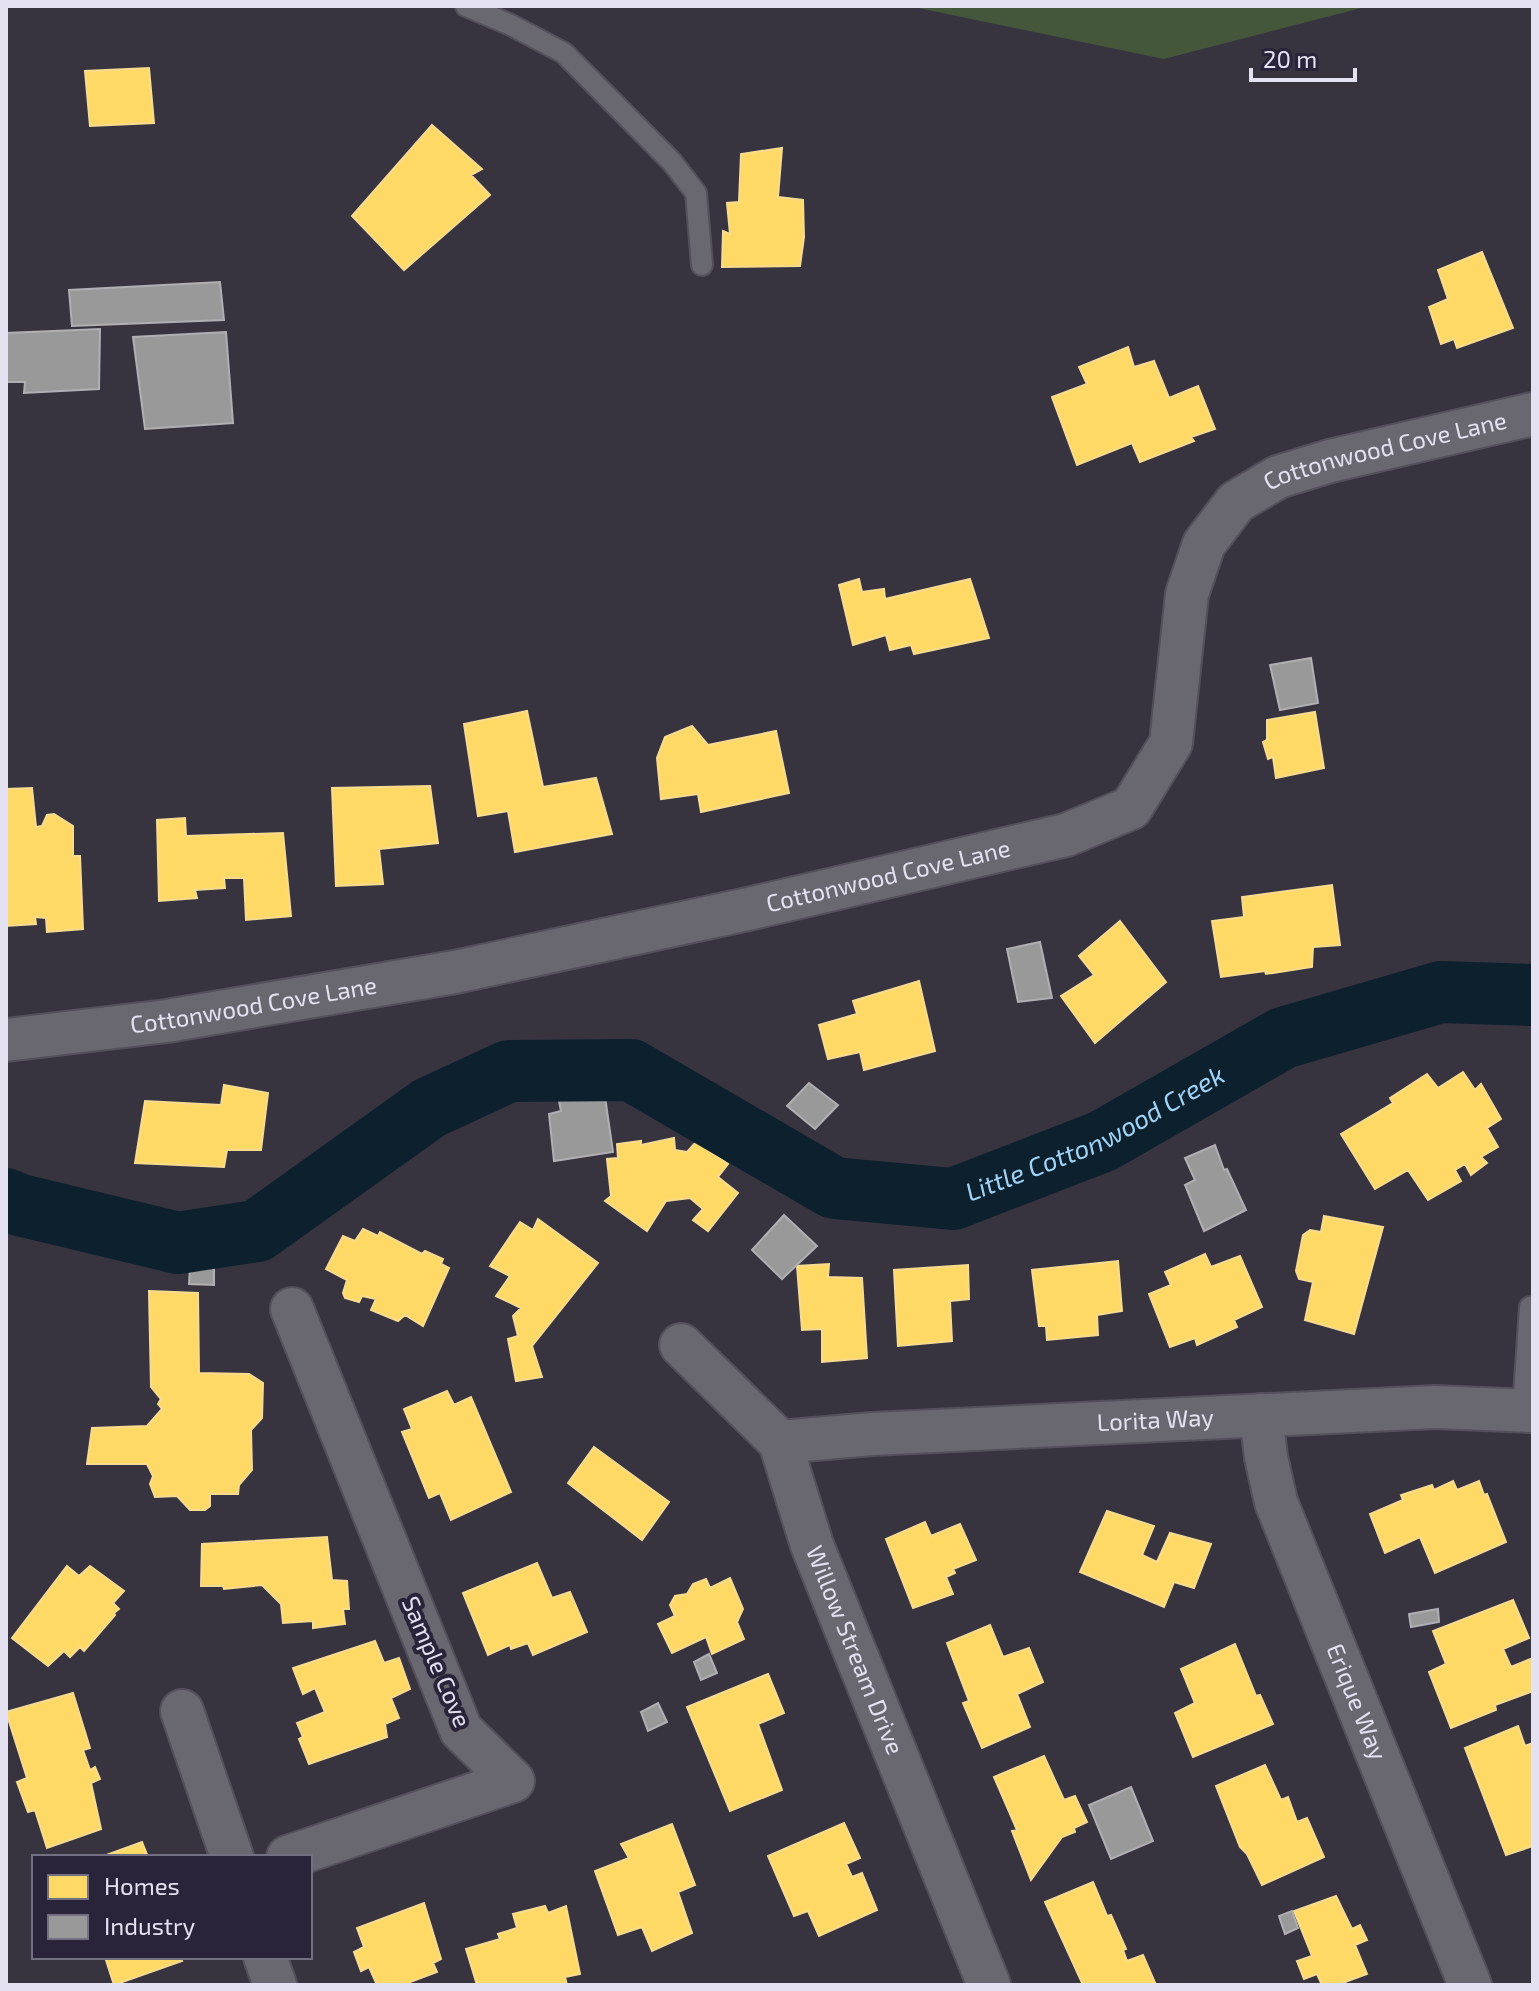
<svg xmlns="http://www.w3.org/2000/svg" width="1539" height="1991" viewBox="0 0 1539 1991" font-family="'Exo 2',sans-serif">
  <style>
    .grass { fill: #45573a }
    .homes { fill: #ffd966; stroke: #f7db90; stroke-width: 2 }
    .industry { fill: #999; stroke: #b0afb3; stroke-width: 2 }
    .lines { fill: none; stroke-linecap: round; stroke-linejoin: round }
    .river { stroke: #0d202d; stroke-width: 62 }
    .service-casing { stroke: #53505b; stroke-width: 24 }
    .minor-casing { stroke: #53505b; stroke-width: 46 }
    .service { stroke: #696770; stroke-width: 20 }
    .minor { stroke: #696770; stroke-width: 42 }
    .labels { text-anchor: middle; stroke-width: 8; stroke-linejoin: round; paint-order: stroke }
    .street-label { font-size: 24px; fill: #e4e1f1; stroke: #2a243b }
    .water-label { font-size: 26px; font-style: italic; fill: #9fd4f8; stroke: #2a243b }
  </style>
  <rect width="100%" height="100%" fill="#373440"/>
  <path class="grass" d="M909,6h460l-205,53z"/>
  <path class="homes" d="M149,68l5,55 -64,3 -5,-55z
    M432,125l50,44 -11,6 19,20 -86,75 -52,-54z
    M782,148l-4,49 25,3 1,37 -4,29 -78,1 1,-36 7,3 -3,-31 12,-1 2,-48z
    M1482,252l31,76 -56,20 -3,-9 -13,5 -12,-37 19,-8 -10,-29z
    M1128,347l6,20 20,-6 15,37 29,-12 17,43 -24,8 3,4 -54,21 -8,-19 -55,22 -25,-68 35,-13 -8,-17z
    M859,579l3,13 22,-3 1,10 85,-20 19,59 -75,16 -3,-9 -21,5 -4,-15 -33,10 -14,-60z
    M527,711l16,76 53,-9 16,56 -97,18 -7,-41 -30,5 -14,-92z
    M1315,712l9,56 -48,10 -3,-21 -5,2 -5,-17 4,-2v-20z
    M692,726l16,19 68,-14 13,62 -88,19 -3,-18 -37,5 -4,-41 8,-21z
    M430,786l8,57 -59,6 4,35 -47,2 -4,-98z
    M32,788l4,39 6,-1 5,-11 7,-1 19,12v30h7l3,73 -36,3 -1,-14 -11,-1 1,7 -30,2v-137z
    M185,818l1,18 97,-3 8,83 -45,4 -2,-42h-20l1,10 -30,2 2,8 -38,3 -2,-81z
    M1332,885l8,60 -27,2 -1,20 -46,7 -1,-3 -44,6 -9,-56 32,-4 -2,-20z
    M1120,921l46,61 -71,61 -34,-47 33,-21 -15,-19z
    M919,981l16,70 -71,19 -4,-18 -32,7 -9,-34 38,-11 -4,-13z
    M1463,1072l12,18 6,-6 20,35 -14,9 11,19 -17,10 6,6 -16,12 -6,-11 -10,6 6,11 -33,19 -20,-30 -33,19 -34,-55 52,-31 -3,-5 37,-24 11,14z
    M224,1085l44,8 -7,57h-34l-3,17 -89,-4 10,-62 76,4z
    M674,1138l1,12 12,2 9,-10 32,22 -10,13 20,16 -30,38 -15,-11 10,-11 -13,-11 -24,3 -19,30 -42,-30 6,-5 -4,-37 11,-1 -1,-14 24,-3v4z
    M1324,1216l59,11 -29,107 -49,-14 8,-38 -14,-3 -3,-8 7,-36 7,-5 11,2z
    M538,1219l60,44 -66,83 10,31 -26,4 -8,-42 10,-3 -5,-20 8,-8 -25,-12 14,-20 -20,-10 30,-44 13,8z
    M363,1229l15,7 2,-4 42,22 3,-3 18,8 -2,5 8,4 -26,58 -18,-11 -7,6 -27,-11 5,-11 -14,-3 -3,6 -14,-4 -2,-5 4,-13 -21,-11 17,-33 12,5z
    M1205,1254l6,13 29,-11 22,51 -28,13 3,7 -40,18 -2,-7 -25,9 -21,-53 22,-9 -6,-13z
    M1118,1261l4,50 -25,4 1,20 -51,5 -1,-14h-7l-7,-56z
    M829,1264l-1,13 34,1 5,80 -45,4v-33l-20,1 -5,-64z
    M968,1265l1,34 -19,2 2,40 -54,5 -4,-76z
    M149,1291l49,2 1,80 50,1 14,9 -1,35 -11,12 1,40 -13,15 -1,9h-28v12l-5,4h-15l-13,-14 -22,1 -5,-13 3,-8 -6,-12h-60l5,-36 55,-2 15,-17 -4,-5 3,-5 -10,-12z
    M447,1391l7,14 17,-8 40,95 -60,28 -11,-27 -11,5 -27,-66 10,-3 -8,-20z
    M594,1447l75,55 -27,38 -74,-57z
    M1453,1481l4,9 22,-9 5,14 3,-1 19,48 -71,31 -15,-36 -35,16 -15,-39 33,-14 -2,-5 31,-10 2,5z
    M1107,1511l47,15 -12,29 15,7 13,-29 41,11 -17,44 -20,-6 -10,25 -84,-35z
    M925,1522l6,14 29,-12 16,36 -23,9 2,4 -9,4 7,17 -40,14 -27,-69z
    M327,1537l5,43 15,1 2,28h-6l2,15 -32,4v-7l-30,2 -2,-19 -19,-19 -38,4 -1,-3h-22l1,-42z
    M537,1563l15,35 18,-6 17,40 -54,23 -5,-12 -17,6 -1,-4 -22,10 -25,-62z
    M67,1566l12,10 11,-10 34,25 -11,12 6,6 -5,4 1,2 -31,36 -4,-4 -10,10 -6,-6 -16,15 -36,-28z
    M730,1578l13,31 -6,13 7,17 -32,15 -6,-17 -34,16 -14,-29 17,-8 -5,-11 5,-9 12,-2 6,-10 13,-5 4,9z
    M1513,1600l16,38 -26,11 8,18 22,-9v33l-38,14 1,5 -45,18 -22,-56 17,-8 -13,-33z
    M990,1625l13,32 26,-9 14,34 -26,12 13,33 -48,21 -19,-45 6,-2 -22,-58z
    M375,1641l9,22 15,-5 11,31 -19,9 8,20 -14,6 2,13 -78,27 -10,-25 4,-2 -6,-14 28,-11 -10,-24 -12,6 -10,-26z
    M1235,1644l21,52 4,-1 13,29 -80,33 -18,-44 20,-10 -14,-34z
    M768,1674l16,39 -26,11 24,66 -52,21 -43,-104z
    M73,1693l17,55 -7,2 7,20 5,-3 5,12 -9,4 10,46 -54,19 -12,-38 -7,2 -11,-30 10,-4 -21,-66z
    M1518,1726l7,20 8,-3v103l-27,9 -41,-107z
    M1044,1756l20,44 11,-4 12,26 -13,6 1,4 -13,5 -31,43 -19,-49 5,-1 -23,-53z
    M1265,1765l16,35 7,-3 9,25 10,-4 17,39 -62,28 -15,-31 -7,-7 -24,-61z
    M844,1823l16,35 -14,6 6,13 10,-4 15,37 -58,26 -11,-25 -14,5 -26,-60z
    M672,1824l23,61 -17,7 14,41 -40,18 -10,-24 -24,8 -23,-64 34,-13 -8,-14z
    M142,1842l6,15h-47z
    M1093,1882l14,34 4,-1 15,34 -3,1 4,11 16,-6 13,30h-73l-38,-83z
    M1336,1896l16,33 8,-4 7,15 -12,5 12,29 -30,11h-15l-5,-11 -13,5 -7,-18 15,-5 -18,-45z
    M424,1903l17,56 -8,4 4,9 -27,10 1,3h-34l-8,-18 -8,4 -7,-19 10,-5 -7,-19z
    M545,1906l3,7 18,-7 14,68 -15,3 2,8h-90l-11,-36 34,-10 -2,-5 19,-6 -4,-14z
    M105,1957h75l2,4 -68,24z"/>
  <path class="industry" d="M220,282l4,38 -152,6 -3,-36z
    M100,329l-1,60 -75,4 1,-11h-19v-49z
    M226,332l7,91 -88,6 -12,-92z
    M1311,658l7,45 -38,7 -10,-45z
    M1040,942l12,56 -34,4 -11,-53z
    M603,1083l10,69 -59,9 -5,-47 12,-3 -4,-20z
    M809,1083l29,22 -23,24 -28,-23z
    M1215,1145l9,25 3,-1 19,41 -42,21 -19,-46 10,-5 -10,-22z
    M784,1215l33,31 -35,33 -30,-29z
    M190,1267h24v18l-25,-1z
    M1438,1609l1,13 -28,5 -2,-13z
    M709,1654l8,19 -16,7 -7,-18z
    M658,1703l9,19 -19,9 -7,-19z
    M1131,1787l22,54 -42,18 -22,-54z
    M1292,1911l6,17 -13,6 -6,-18z"/>
  <g class="lines">
    <path class="river" id="s1" d="M6,1199l14,6 158,38 79,-12 172,-123 80,-37 122,-1 203,118 119,11 150,-58 180,-103 158,-46 92,3"/>
    <g class="service-casing">
      <path id="service" d="M466,6l45,19 53,28 108,109 24,31 6,72
        M1523,1410l7,-103"/>
    </g>
    <g class="minor-casing">
      <g id="minor">
        <path id="s2" d="M6,1040l161,-19 288,-49 293,-63 318,-74 65,-27 40,-65 16,-149 17,-50 32,-42 42,-25 52,-16 203,-47"/>
        <path id="s3" d="M681,1345l99,97 32,103 177,440"/>
        <path id="s4" d="M1261,1415l5,42 10,45 194,483"/>
        <path id="s5" d="M780,1442l92,-8 563,-27 98,4"/>
        <path d="M182,1711l50,146"/>
        <path d="M288,1857l225,-76 -52,-51 -169,-421"/>
        <path d="M265,1957l10,28"/>
      </g>
    </g>
    <use href="#service" class="service"/>
    <use href="#minor" class="minor"/>
  </g>
  <g class="labels">
    <g class="street-label">
      <text dy="8" stroke="none"><textPath href="#s2" startOffset="1642">Cottonwood Cove Lane</textPath></text>
      <text dy="8" stroke="none"><textPath href="#s2" startOffset="898">Cottonwood Cove Lane</textPath></text>
      <text dy="8" stroke="none"><textPath href="#s2" startOffset="250">Cottonwood Cove Lane</textPath></text>
      <text dy="8" stroke="none"><textPath href="#s5" startOffset="376">Lorita Way</textPath></text>
      <text dy="8" stroke="none"><textPath href="#s3" startOffset="360">Willow Stream Drive</textPath></text>
      <text transform="translate(436 1662) rotate(67)" y="8">Sample Cove</text>
      <text dy="8" stroke="none"><textPath href="#s4" startOffset="304">Erique Way</textPath></text>
    </g>
    <g class="water-label">
      <text dy="9" stroke="none"><textPath href="#s1" startOffset="1190">Little Cottonwood Creek</textPath></text>
    </g>
  </g>
  <rect width="1539" height="1991" fill="none" stroke="#e4e1f1" stroke-width="16"/>
  <rect x="32" y="1855" width="280" height="104" fill="#2a243b" stroke="#747084" stroke-width="2"/>
  <rect x="48" y="1875" width="40" height="24" fill="#ffd966" stroke="#747084" stroke-width="2"/>
  <text x="104" y="1895" font-size="24" fill="#e4e1f1">Homes</text>
  <rect x="48" y="1915" width="40" height="24" fill="#999999" stroke="#747084" stroke-width="2"/>
  <text x="104" y="1935" font-size="24" fill="#e4e1f1">Industry</text>
  <path d="M1251 68v12h104v-12" fill="none" stroke="#e4e1f1" stroke-width="4"/>
  <text x="1263" y="68" font-size="24" fill="#e4e1f1" stroke="#2a243b" stroke-width="6" paint-order="stroke">20 m</text>
</svg>
